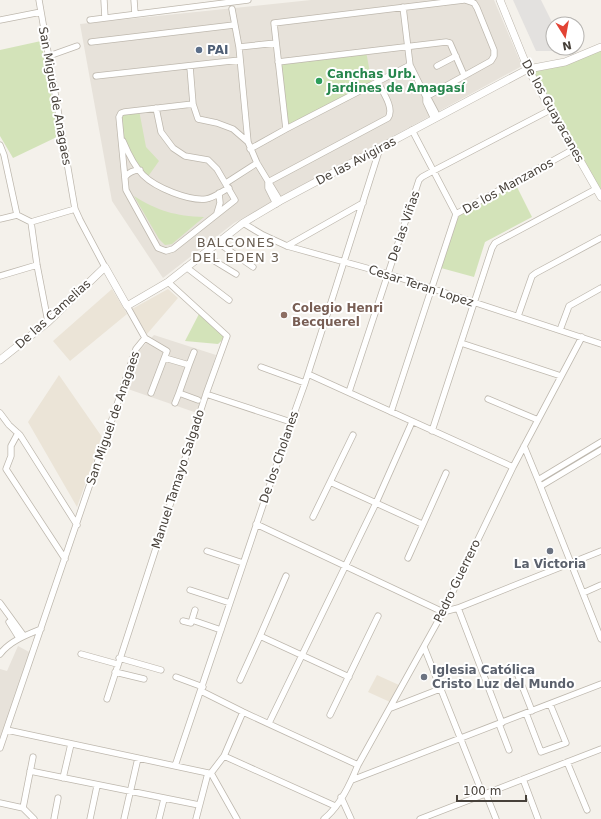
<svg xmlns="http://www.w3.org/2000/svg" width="601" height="819" viewBox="0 0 601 819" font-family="'DejaVu Sans',sans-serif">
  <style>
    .residential { fill: #e7e2da }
    .education { fill: #ebe4d7 }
    .green { fill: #d3e3b9 }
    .parking { fill: #e3e1df }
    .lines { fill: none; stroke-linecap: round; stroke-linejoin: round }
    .minor-casing { stroke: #beb8ae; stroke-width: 7 }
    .tertiary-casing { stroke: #beb8ae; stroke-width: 8 }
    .minor { stroke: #fff; stroke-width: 5.5 }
    .tertiary { stroke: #fff; stroke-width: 7 }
    .service-dot { fill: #5c6f8a; stroke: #fff; stroke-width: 1.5 }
    .leisure-dot { fill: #2e9e5b; stroke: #fff; stroke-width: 1.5 }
    .education-dot { fill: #8d6e63; stroke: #fff; stroke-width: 1.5 }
    .worship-dot { fill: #6b7280; stroke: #fff; stroke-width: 1.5 }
    .labels { text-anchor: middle; stroke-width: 4; stroke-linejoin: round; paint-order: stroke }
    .service-label { font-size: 12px; font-weight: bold; fill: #4e5e75; stroke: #fff; text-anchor: start }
    .leisure-label { font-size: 12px; font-weight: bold; fill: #27864d; stroke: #fff; text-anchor: start }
    .street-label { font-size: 12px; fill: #47413a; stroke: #fff }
    .education-label { font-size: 12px; font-weight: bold; fill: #785e54; stroke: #fff; text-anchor: start }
    .worship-label { font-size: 12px; font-weight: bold; fill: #5b616d; stroke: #fff }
    .neighbourhood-label { font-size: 13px; letter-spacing: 1px; fill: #695e52; stroke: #fff }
  </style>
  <rect width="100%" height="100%" fill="#f4f1eb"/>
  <path class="residential" d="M311,0h183l28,66 -288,157 -71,55 -51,-77 -32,-177z
    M154,335l62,20 -19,58 -72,-25 13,-36z
    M18,646l13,7 -31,90v-74l7,2z"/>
  <path class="education" d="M112,289l15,25 -57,47 -17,-20z
    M168,289l10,9 -31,36 -15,-25z
    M59,375l43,62 -25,70 -49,-85z
    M377,675l22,10 -9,17 -22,-10z"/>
  <path class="green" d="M41,41l18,95 -46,22 -13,-22v-86z
    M601,47v150l-73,-128 37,-7z
    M366,51l6,33 -86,45 -8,-67z
    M139,110l7,37 13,14 -12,17 -28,-43 -2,-13 7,-10z
    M516,185l16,32 -47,25 -11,35 -33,-9 18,-53z
    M134,196c24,15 41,20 70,21l-32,27 -7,1 -6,-6z
    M200,312l27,24 -9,8 -33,-3z"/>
  <path class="parking" d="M513,0h28l12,24v24h8l-9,3h-16z"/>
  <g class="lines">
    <g class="minor-casing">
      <path id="minor" d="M39,0l36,209 5,11 25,47
        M104,0l1,18
        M134,0l1,14
        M403,7l7,58 16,32 3,3 9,17
        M232,9l7,38 9,95 9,21 23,38
        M0,20l41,-8
        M90,20l158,-20
        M91,42l143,-17
        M239,47l37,-4
        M49,56l28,-10
        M278,62l168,-20 4,1 14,32
        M437,66l19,-10
        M190,67l3,37 5,15 19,4 16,6 15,13
        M96,76l144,-16
        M426,97l65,-36 3,-5v-6l-17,-42 -3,-5 -9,-3
        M426,97v5l8,17
        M156,108l5,24 12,16 12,8 23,4 9,9 18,31 -62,49 -7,2 -8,-3 -32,-58 -7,-73 2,-4 3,-1 69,-8
        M286,129l-12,-106 190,-23
        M412,130l44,84
        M123,141c5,12 11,25 20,34 13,13 46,26 63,24 8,-1 16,-8 23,-11
        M0,145l4,10 13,60
        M250,149l36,-20 124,-64
        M125,177c4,-5 8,-7 15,-7
        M268,182l120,-64c7,-10 -6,-27 -11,-37
        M268,182v6l8,16
        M226,183l31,-20
        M217,213l3,-10 -1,-10
        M17,215l14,7 44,-13
        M0,219l17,-4
        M31,222l6,43 11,57
        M243,223l20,12 24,11 101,28 213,70
        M217,242l36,25
        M287,246l76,-43
        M203,254l33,20
        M186,267l43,33
        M0,276l37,-11
        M127,306l18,32 22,13 -16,42
        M518,316l14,-40 4,-3 65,-35
        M560,330l9,-24 32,-18
        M461,343l100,33
        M165,358l24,7 -10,28 19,7
        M189,365l5,-13
        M261,367l44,16
        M308,374l205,93
        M349,392l70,-212 3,-3 11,-6 119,-62
        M206,394l85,28
        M488,399l50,21
        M175,403l4,-10
        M391,412l65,-198 118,-65
        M0,413l9,12 11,10 57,90
        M432,431l60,-183 3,-5 101,-54
        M18,433l-7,13v10l-5,13 59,90
        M524,446l14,34 63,159
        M538,480l63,-38
        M330,482l92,42
        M541,486l60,-36
        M313,517l40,-82
        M256,524l187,88
        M207,551l36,12
        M408,558l38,-85
        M190,590l40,13
        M583,593l18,-8
        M0,603l24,33
        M458,608l44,115
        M443,612l15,-4 143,-57
        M192,620l29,10
        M183,621l8,2 4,-13
        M9,622l10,16
        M260,636l89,41
        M424,647l59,148
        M0,654c10,-13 26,-19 41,-25
        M81,654l36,10
        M119,658l42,12
        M515,668l17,43
        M115,672l29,7
        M176,677l27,10
        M240,680l20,-44 26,-60
        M201,691l42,21 115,53
        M107,699l99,-305 21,-58 -59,-54
        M391,708l49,-19
        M526,713l15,39 25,-9 -16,-39
        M330,715l48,-99
        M269,723l107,-220 36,-81
        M499,724l10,26
        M7,730l201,43h3
        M0,748l136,-399 9,-11
        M224,756l111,50
        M567,762l20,48
        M175,766l116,-344 14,-39 29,-90 46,-145
        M30,771l169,34
        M211,773l13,-17 19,-44
        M211,773l26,46
        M63,778l8,-34
        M523,779l15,40
        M352,780l249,-96
        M486,794l10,25
        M341,797l10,22
        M0,803l23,5
        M23,808l10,-51
        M23,808l11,11
        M54,819l4,-21
        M90,819l7,-33
        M124,819l14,-61
        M159,819l5,-20
        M196,819l12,-46
        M324,819c16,-13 26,-35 34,-54l85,-153 70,-145 69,-130
        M420,819l181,-70"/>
    </g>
    <g class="tertiary-casing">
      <path id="tertiary" d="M500,0l28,69 73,128
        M0,360l48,-38 57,-55 22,39 41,-24 75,-59 37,-22 248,-132 37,-7 36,-15"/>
    </g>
    <use href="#minor" class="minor"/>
    <use href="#tertiary" class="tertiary"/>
  </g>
  <circle class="service-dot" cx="199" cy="50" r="4"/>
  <circle class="leisure-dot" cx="319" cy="81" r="4"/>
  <circle class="education-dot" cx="284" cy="315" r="4"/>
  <g class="worship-dot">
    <circle cx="550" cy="551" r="4"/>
    <circle cx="424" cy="677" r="4"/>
  </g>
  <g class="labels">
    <g class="service-label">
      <text x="207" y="54">PAI</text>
    </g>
    <g class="leisure-label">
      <text x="327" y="78">Canchas Urb.<tspan x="327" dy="14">Jardines de Amagasí</tspan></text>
    </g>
    <g class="street-label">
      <text transform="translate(55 96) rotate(80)" y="4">San Miguel de Anagaes</text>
      <text transform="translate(553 111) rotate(61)" y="4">De los Guayacanes</text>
      <text transform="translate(356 161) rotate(-28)" y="4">De las Avigiras</text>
      <text transform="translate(508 186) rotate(-29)" y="4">De los Manzanos</text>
      <text transform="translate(404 226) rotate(-71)" y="4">De las Viñas</text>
      <text transform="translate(421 286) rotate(18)" y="4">Cesar Teran Lopez</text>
      <text transform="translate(53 314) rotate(-42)" y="4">De las Camelias</text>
      <text transform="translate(113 418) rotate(-71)" y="4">San Miguel de Anagaes</text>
      <text transform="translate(279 457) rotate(-71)" y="4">De los Cholanes</text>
      <text transform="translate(178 479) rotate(-72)" y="4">Manuel Tamayo Salgado</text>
      <text transform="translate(457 581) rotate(-64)" y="4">Pedro Guerrero</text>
    </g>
    <g class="education-label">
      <text x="292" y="312">Colegio Henri<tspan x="292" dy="14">Becquerel</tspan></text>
    </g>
    <g class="worship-label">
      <text x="550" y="568">La Victoria</text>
      <text x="432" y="674" text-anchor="start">Iglesia Católica<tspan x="432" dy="14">Cristo Luz del Mundo</tspan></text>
    </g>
    <g class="neighbourhood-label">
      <text x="236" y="247">BALCONES<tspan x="236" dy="15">DEL EDEN 3</tspan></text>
    </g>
  </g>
  <g transform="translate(565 36) rotate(169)"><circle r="19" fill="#ffffff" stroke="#b5b3b0"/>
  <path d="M0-3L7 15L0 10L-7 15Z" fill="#e24334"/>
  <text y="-6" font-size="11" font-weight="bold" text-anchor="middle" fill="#47413a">N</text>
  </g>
  <path d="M457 795v6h69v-6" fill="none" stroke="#47413a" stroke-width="2"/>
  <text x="463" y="795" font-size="12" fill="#47413a" stroke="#ffffff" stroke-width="3" paint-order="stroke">100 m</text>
</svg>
